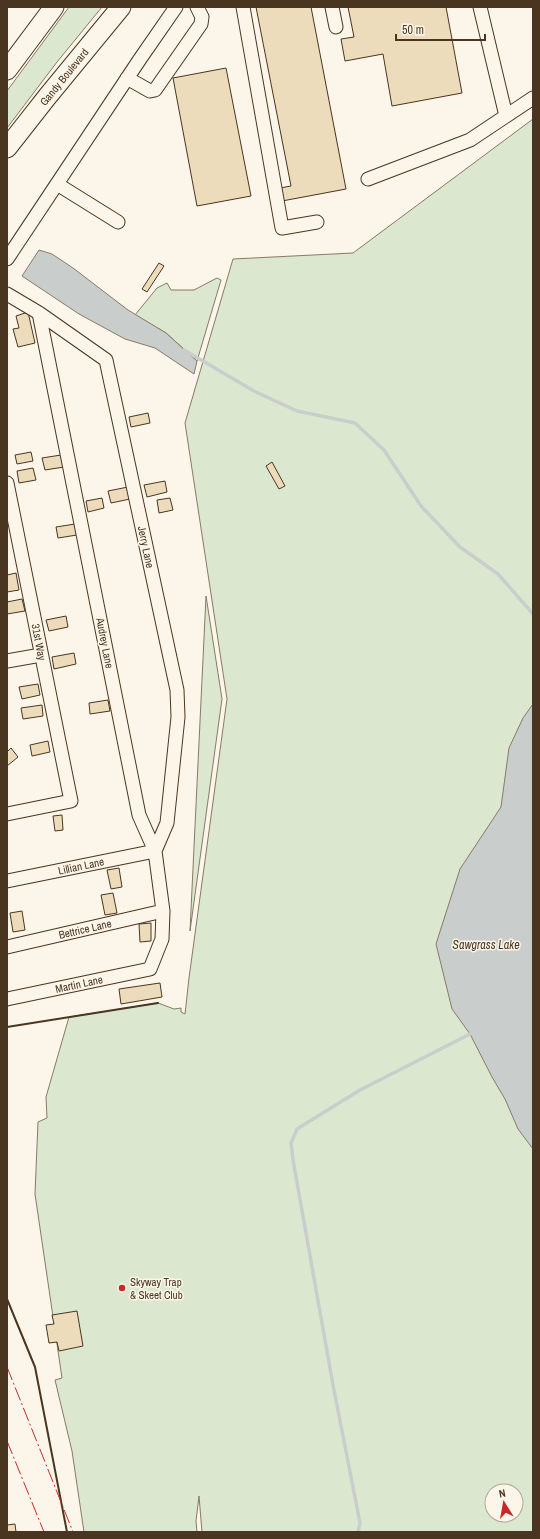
<svg xmlns="http://www.w3.org/2000/svg" width="540" height="1539" viewBox="0 0 540 1539" font-family="'Archivo Narrow',sans-serif">
  <style>
    .green { fill: #dce7d0; stroke: #887966; fill-rule: evenodd }
    .water { fill: #c9cecd; stroke: #887966 }
    .lines { fill: none; stroke-linecap: round; stroke-linejoin: round }
    .stream { stroke: #c9cecd; stroke-width: 3.5 }
    .building { fill: #ecdcbc; stroke: #4a3520 }
    .minor-casing { stroke: #4a3520; stroke-width: 15 }
    .highway-casing { stroke: #4a3520; stroke-width: 21 }
    .minor { stroke: #fbf6e9; stroke-width: 13 }
    .highway { stroke: #fbf6e9; stroke-width: 19 }
    .wall { stroke: #4a3520; stroke-width: 2 }
    .power { stroke: #c62828; stroke-width: 1; stroke-dasharray: 14 3 2 3; stroke-linecap: butt }
    .poi-dot { fill: #c62828; stroke: #fbf6e9; stroke-width: 1.5 }
    .labels { text-anchor: middle; stroke-width: 3; stroke-linejoin: round; paint-order: stroke }
    .street-label { font-size: 11px; fill: #4a3520; stroke: #fbf6e9 }
    .poi-label { font-size: 11px; fill: #4a3520; stroke: #fbf6e9; text-anchor: start }
    .water-label { font-size: 12px; font-style: italic; fill: #4a3520; stroke: #fbf6e9 }
  </style>
  <rect width="100%" height="100%" fill="#fbf6e9"/>
  <path class="green" d="M69,7h33l-45,55 -50,66v-37z
    M533,119v1413h-331l-3,-36 -3,25 1,11h-113l-12,-81 -17,-71 7,-2 -27,-184 3,-72 9,-4 -1,-21 23,-80 89,-14 16,6 7,-1v4l4,2 4,-36 38,-279 -42,-276 48,-164 120,-6zM492,1491h24v24h-24z
    M217,278l4,2 -24,81 -31,-28 -31,-18 22,-27 10,-5 4,7h23z
    M206,596l16,103 -32,232z"/>
  <path class="water" d="M39,250l13,4 21,14 55,42 38,23 31,28 -3,13 -39,-26 -30,-9 -46,-25 -57,-38z
    M533,704v445l-15,-20 -13,-30 -13,-22 -22,-43 -18,-25 -16,-65 24,-75 41,-62 8,-59 14,-30z"/>
  <g class="lines">
    <path class="stream" d="M184,350l70,41 43,20 58,12 29,27 37,56 39,41 38,27 35,40
      M358,1532l2,-9 -27,-138 -40,-225 -2,-17 6,-14 63,-39 110,-56"/>
  </g>
  <path class="building" d="M256,7h55l35,182 -64,12 -2,-13 11,-2z
    M348,7h98l16,86 -70,13 -9,-52 -38,7 -4,-22 13,-2z
    M226,68l25,128 -54,10 -24,-128z
    M159,263l5,3 -17,26 -5,-3z
    M28,312l7,31 -17,4 -5,-18 6,-1 -3,-12z
    M148,413l2,10 -19,4 -2,-10z
    M31,452l2,9 -16,3 -2,-9z
    M61,455l3,12 -19,3 -3,-12z
    M272,462l13,24 -6,3 -13,-23z
    M33,468l3,12 -17,3 -2,-12z
    M165,481l2,11 -20,5 -3,-12z
    M128,487l2,12 -19,4 -3,-12z
    M102,498l2,10 -16,4 -2,-11z
    M170,498l3,12 -14,3 -2,-13z
    M75,524l2,11 -19,3 -2,-11z
    M16,573l3,17 -12,2v-17z
    M22,599l3,12 -18,3v-12z
    M66,616l2,11 -19,4 -3,-11z
    M74,653l2,11 -22,5 -2,-12z
    M38,684l2,11 -18,4 -3,-12z
    M108,700l2,11 -20,3 -1,-11z
    M42,705l1,11 -20,3 -2,-11z
    M48,741l2,11 -18,4 -2,-11z
    M11,748l7,9 -11,9v-14z
    M62,815l1,15 -8,1 -2,-15z
    M119,868l3,19 -11,2 -4,-19z
    M113,893l4,20 -12,2 -4,-20z
    M22,911l3,19 -12,2 -3,-19z
    M151,923v18l-11,1 -1,-18z
    M160,983l2,14 -41,7 -2,-15z
    M77,1311l6,35 -24,5 -2,-9 -8,1 -3,-18 8,-1 -2,-9z
    M15,1524l1,8h-9v-7z"/>
  <g class="lines">
    <g class="minor-casing">
      <path id="minor" d="M243,7l39,221 35,-6
        M332,7l4,20
        M127,78l23,13 5,-1 46,-66 1,-7 -5,-10
        M506,116l27,-18
        M368,179l102,-39 36,-24 -26,-109
        M57,184l61,38
        M7,259l133,-200 36,-52
        M7,294l32,19 67,47 71,330 1,27 -11,106 -12,28
        M7,483l64,318 -64,13
        M7,661l34,-6
        M7,881l148,-30
        M7,947l156,-36
        M7,999l143,-30 12,-30 1,-28 -8,-60 -16,-36 -100,-502"/>
    </g>
    <g class="highway-casing">
      <path id="highway" d="M7,70l47,-63
        M7,148l40,-51 74,-90"/>
    </g>
    <use href="#minor" class="minor"/>
    <use href="#highway" class="highway"/>
    <path class="wall" d="M7,1027l151,-24
      M7,1299l28,68 32,165"/>
    <path class="power" d="M7,1367l66,165
      M7,1441l37,91"/>
  </g>
  <circle class="poi-dot" cx="122" cy="1288" r="4"/>
  <g class="labels">
    <g class="street-label">
      <text transform="translate(64 77) rotate(-51)" y="4">Gandy Boulevard</text>
      <text transform="translate(146 547) rotate(78)" y="4">Jerry Lane</text>
      <text transform="translate(39 642) rotate(79)" y="4">31st Way</text>
      <text transform="translate(105 643) rotate(79)" y="4">Audrey Lane</text>
      <text transform="translate(81 866) rotate(-12)" y="4">Lillian Lane</text>
      <text transform="translate(85 929) rotate(-13)" y="4">Bettrice Lane</text>
      <text transform="translate(79 984) rotate(-12)" y="4">Martin Lane</text>
    </g>
    <g class="poi-label">
      <text x="130" y="1286">Skyway Trap<tspan x="130" dy="13">&amp; Skeet Club</tspan></text>
    </g>
    <g class="water-label">
      <text x="486" y="949">Sawgrass Lake</text>
    </g>
  </g>
  <rect width="540" height="1539" fill="none" stroke="#4a3520" stroke-width="16"/>
  <g transform="translate(504 1503) rotate(349)"><circle r="19" fill="#fbf6e9" stroke="#b4a999"/>
  <path d="M0-3L7 15L0 10L-7 15Z" fill="#c62828"/>
  <text y="-6" font-size="11" font-weight="bold" text-anchor="middle" fill="#4a3520">N</text>
  </g>
  <path d="M396 34v6h89v-6" fill="none" stroke="#4a3520" stroke-width="2"/>
  <text x="402" y="34" font-size="12" fill="#4a3520" stroke="#fbf6e9" stroke-width="3" paint-order="stroke">50 m</text>
</svg>
